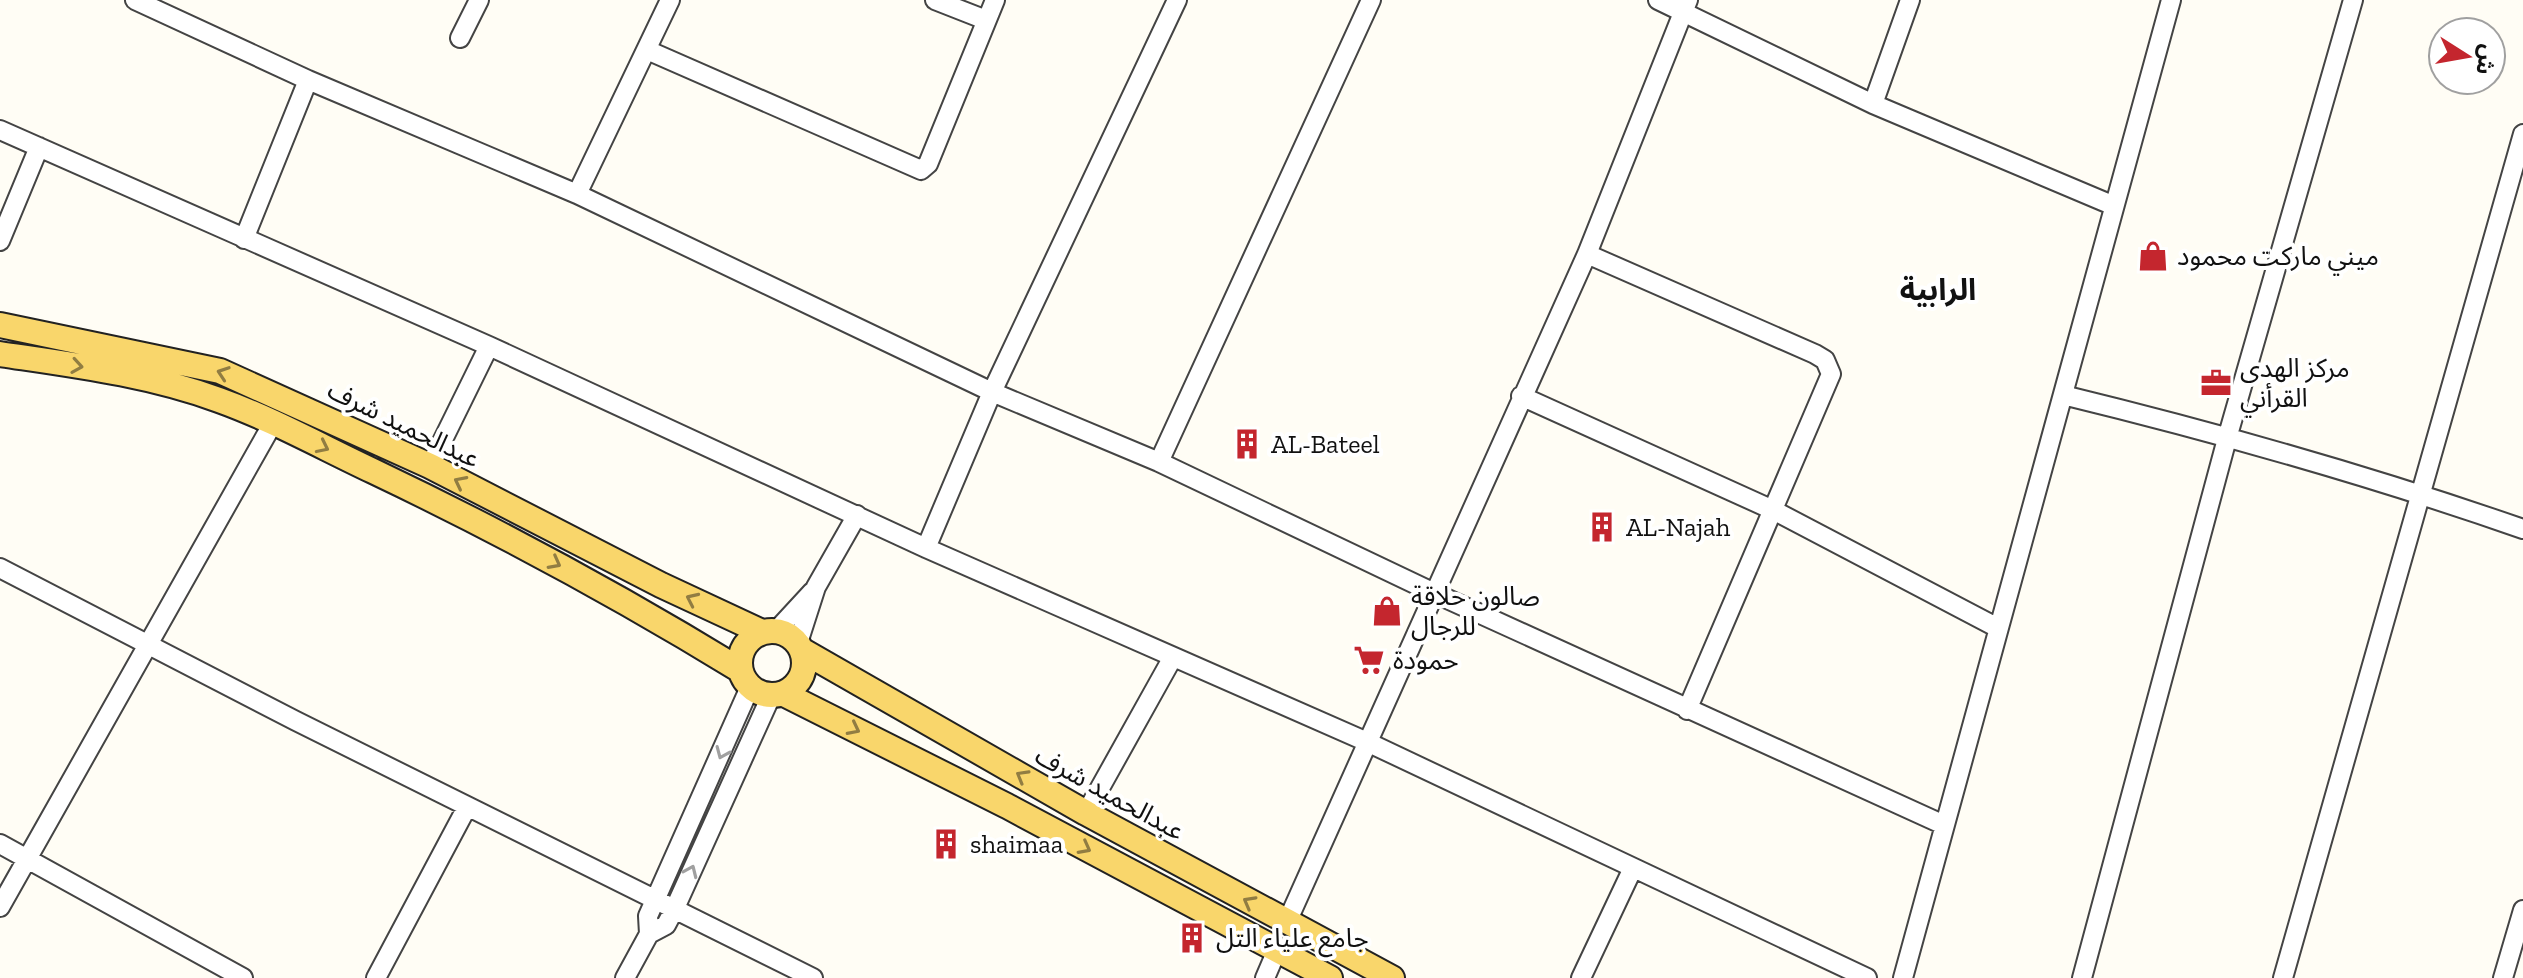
<svg xmlns="http://www.w3.org/2000/svg" width="2523" height="978" viewBox="0 0 2523 978" font-family="'Zilla Slab','Noto Sans Arabic',serif">
  <style>
    .lines { fill: none; stroke-linecap: round; stroke-linejoin: round }
    .minor-casing { stroke: #444; stroke-width: 22 }
    .major-casing { stroke: #222; stroke-width: 28 }
    .minor { stroke: #fff; stroke-width: 18 }
    .major { stroke: #f9d66b; stroke-width: 24 }
    .oneway { stroke: #917d42 }
    .oneway2 { stroke: #a0a0a0 }
    .labels { text-anchor: middle; stroke-width: 8; stroke-linejoin: round; paint-order: stroke }
    .poi-label { font-size: 26px; fill: #111; stroke: #fff; text-anchor: start }
    .street-label { font-size: 26px; fill: #111; stroke: #fff }
    .quarter-label { font-size: 30px; font-weight: bold; fill: #111; stroke: #fff }
  </style>
  <rect width="100%" height="100%" fill="#fffdf5"/>
  <g class="lines">
    <g class="minor-casing">
      <path id="minor" d="M135,0l173,80 269,114 415,198 167,70 273,130 512,233
        M935,0l51,20
        M1658,0l215,104 239,101
        M460,38l19,-38
        M647,50l274,120 7,-6 67,-164
        M1873,104l37,-104
        M0,130l489,216 437,202 439,193 502,237
        M577,194l93,-194
        M244,239l64,-159
        M0,241l39,-94
        M1587,254l228,100 10,6 6,14 -144,336
        M2063,395c156,38 308,81 460,134
        M1521,396l252,114 225,118
        M1159,462l212,-462
        M430,466l59,-120
        M926,548l66,-156 185,-392
        M0,568l296,153 517,257
        M776,631l36,-39
        M798,643l18,-56 41,-72
        M1086,813l87,-156
        M0,844l243,134
        M0,907l273,-484
        M1287,922l300,-668 101,-254
        M649,934l17,-9 9,-17 96,-212
        M376,978l91,-171
        M625,978l24,-44 -1,-18 102,-229
        M1265,978l12,-28
        M1581,978l52,-110
        M1903,978l268,-978
        M2082,978l146,-543 125,-435
        M2283,978l240,-844
        M2503,978l20,-68"/>
    </g>
    <g class="major-casing">
      <path id="major" d="M0,325l220,46 210,95 231,119 101,47
        M0,354c74,11 148,20 219,46 53,19 103,47 154,71 126,60 248,126 367,199
        M740 663a32 32 0 1 1 64 0a32 32 0 1 1-64 0Z
        M803,651l283,162 306,165
        M784,694l223,112 323,172"/>
    </g>
    <use href="#minor" class="minor"/>
    <use href="#major" class="major"/>
  </g>
  <defs><path id="oneway-chevron" d="M-2-3.5L2.5 0L-2 3.5" fill="none" stroke-width="1.6" stroke-linecap="round" stroke-linejoin="round" transform="scale(2)"/></defs>
  <g class="oneway">
    <use href="#oneway-chevron" transform="translate(77 366) rotate(9)"/>
    <use href="#oneway-chevron" transform="translate(223 373) rotate(-161)"/>
    <use href="#oneway-chevron" transform="translate(323 447) rotate(26)"/>
    <use href="#oneway-chevron" transform="translate(460 482) rotate(-153)"/>
    <use href="#oneway-chevron" transform="translate(555 563) rotate(28)"/>
    <use href="#oneway-chevron" transform="translate(692 599) rotate(-155)"/>
    <use href="#oneway-chevron" transform="translate(854 729) rotate(27)"/>
    <use href="#oneway-chevron" transform="translate(1022 776) rotate(-150)"/>
    <use href="#oneway-chevron" transform="translate(1085 848) rotate(28)"/>
    <use href="#oneway-chevron" transform="translate(1249 902) rotate(-151)"/>
  </g>
  <g class="oneway2">
    <use href="#oneway-chevron" transform="translate(722 753) rotate(113)"/>
    <use href="#oneway-chevron" transform="translate(691 871) rotate(-66)"/>
  </g>
  <defs>
    <g id="shop-bare" transform="scale(2.4)"><path d="M-5-2.5h2.3a2.7 3.5 0 0 1 5.4 0H5L5.5 6h-11ZM-1.5-2.5h3a1.5 2.3 0 0 0-3 0Z" fill="#c4262e" stroke="#fff" stroke-width="2.5" paint-order="stroke"/></g>
    <g id="office-bare" transform="scale(2.4)"><path d="M-6-3h4V-5.5h4V-3h4V5H-6ZM-1-4.5V-3h2v-1.5ZM-6 0V1H6V0Z" fill="#c4262e" stroke="#fff" stroke-width="2.5" paint-order="stroke"/></g>
    <g id="building-bare" transform="scale(2.4)"><path d="M-4-6H4V6H1V3H-1V6H-4ZM-2.5-4.3h1.7v1.8h-1.7ZM.8-4.3h1.7v1.8H.8ZM-2.5-1h1.7V.8h-1.7ZM.8-1h1.7V.8H.8Z" fill="#c4262e" stroke="#fff" stroke-width="2.5" paint-order="stroke"/></g>
    <g id="supermarket-bare" transform="scale(2.4)"><path d="M-6-5.5h2.5l.6 2H6L4.5 2H-2.5L-4.4-4H-6ZM-1.5 3.2a1.3 1.3 0 1 0 .1 0ZM3 3.2a1.3 1.3 0 1 0 .1 0Z" fill="#c4262e" stroke="#fff" stroke-width="2.5" paint-order="stroke"/></g>
  </defs>
  <g fill-rule="evenodd">
    <use href="#shop-bare" x="2153" y="256"/>
    <use href="#office-bare" x="2216" y="383"/>
    <use href="#building-bare" x="1247" y="444"/>
    <use href="#building-bare" x="1602" y="527"/>
    <use href="#shop-bare" x="1387" y="611"/>
    <use href="#supermarket-bare" x="1369" y="660"/>
    <use href="#building-bare" x="946" y="844"/>
    <use href="#building-bare" x="1192" y="938"/>
  </g>
  <g class="labels">
    <g class="poi-label">
      <text x="2177" y="265">ميني ماركت محمود</text>
      <text x="2240" y="377">مركز الهدى<tspan x="2240" dy="30">القرأني</tspan></text>
      <text x="1271" y="453">AL-Bateel</text>
      <text x="1626" y="536">AL-Najah</text>
      <text x="1411" y="605">صالون حلاقة<tspan x="1411" dy="30">للرجال</tspan></text>
      <text x="1393" y="669">حمودة</text>
      <text x="970" y="853">shaimaa</text>
      <text x="1216" y="947">جامع علياء التل</text>
    </g>
    <g class="street-label">
      <text transform="translate(404 424) rotate(26)" y="9">عبدالحميد شرف</text>
      <text transform="translate(1110 793) rotate(29)" y="9">عبدالحميد شرف</text>
    </g>
    <g class="quarter-label">
      <text x="1938" y="300">الرابية</text>
    </g>
  </g>
  <g transform="translate(2467 56) rotate(101)"><circle r="38" fill="#ffffff" stroke="#a0a0a0" stroke-width="2"/>
  <path d="M0-6L14 30L0 20L-14 30Z" fill="#c4262e"/>
  <text y="-12" font-size="22" font-weight="bold" text-anchor="middle" fill="#111111">ش</text>
  </g>
</svg>
